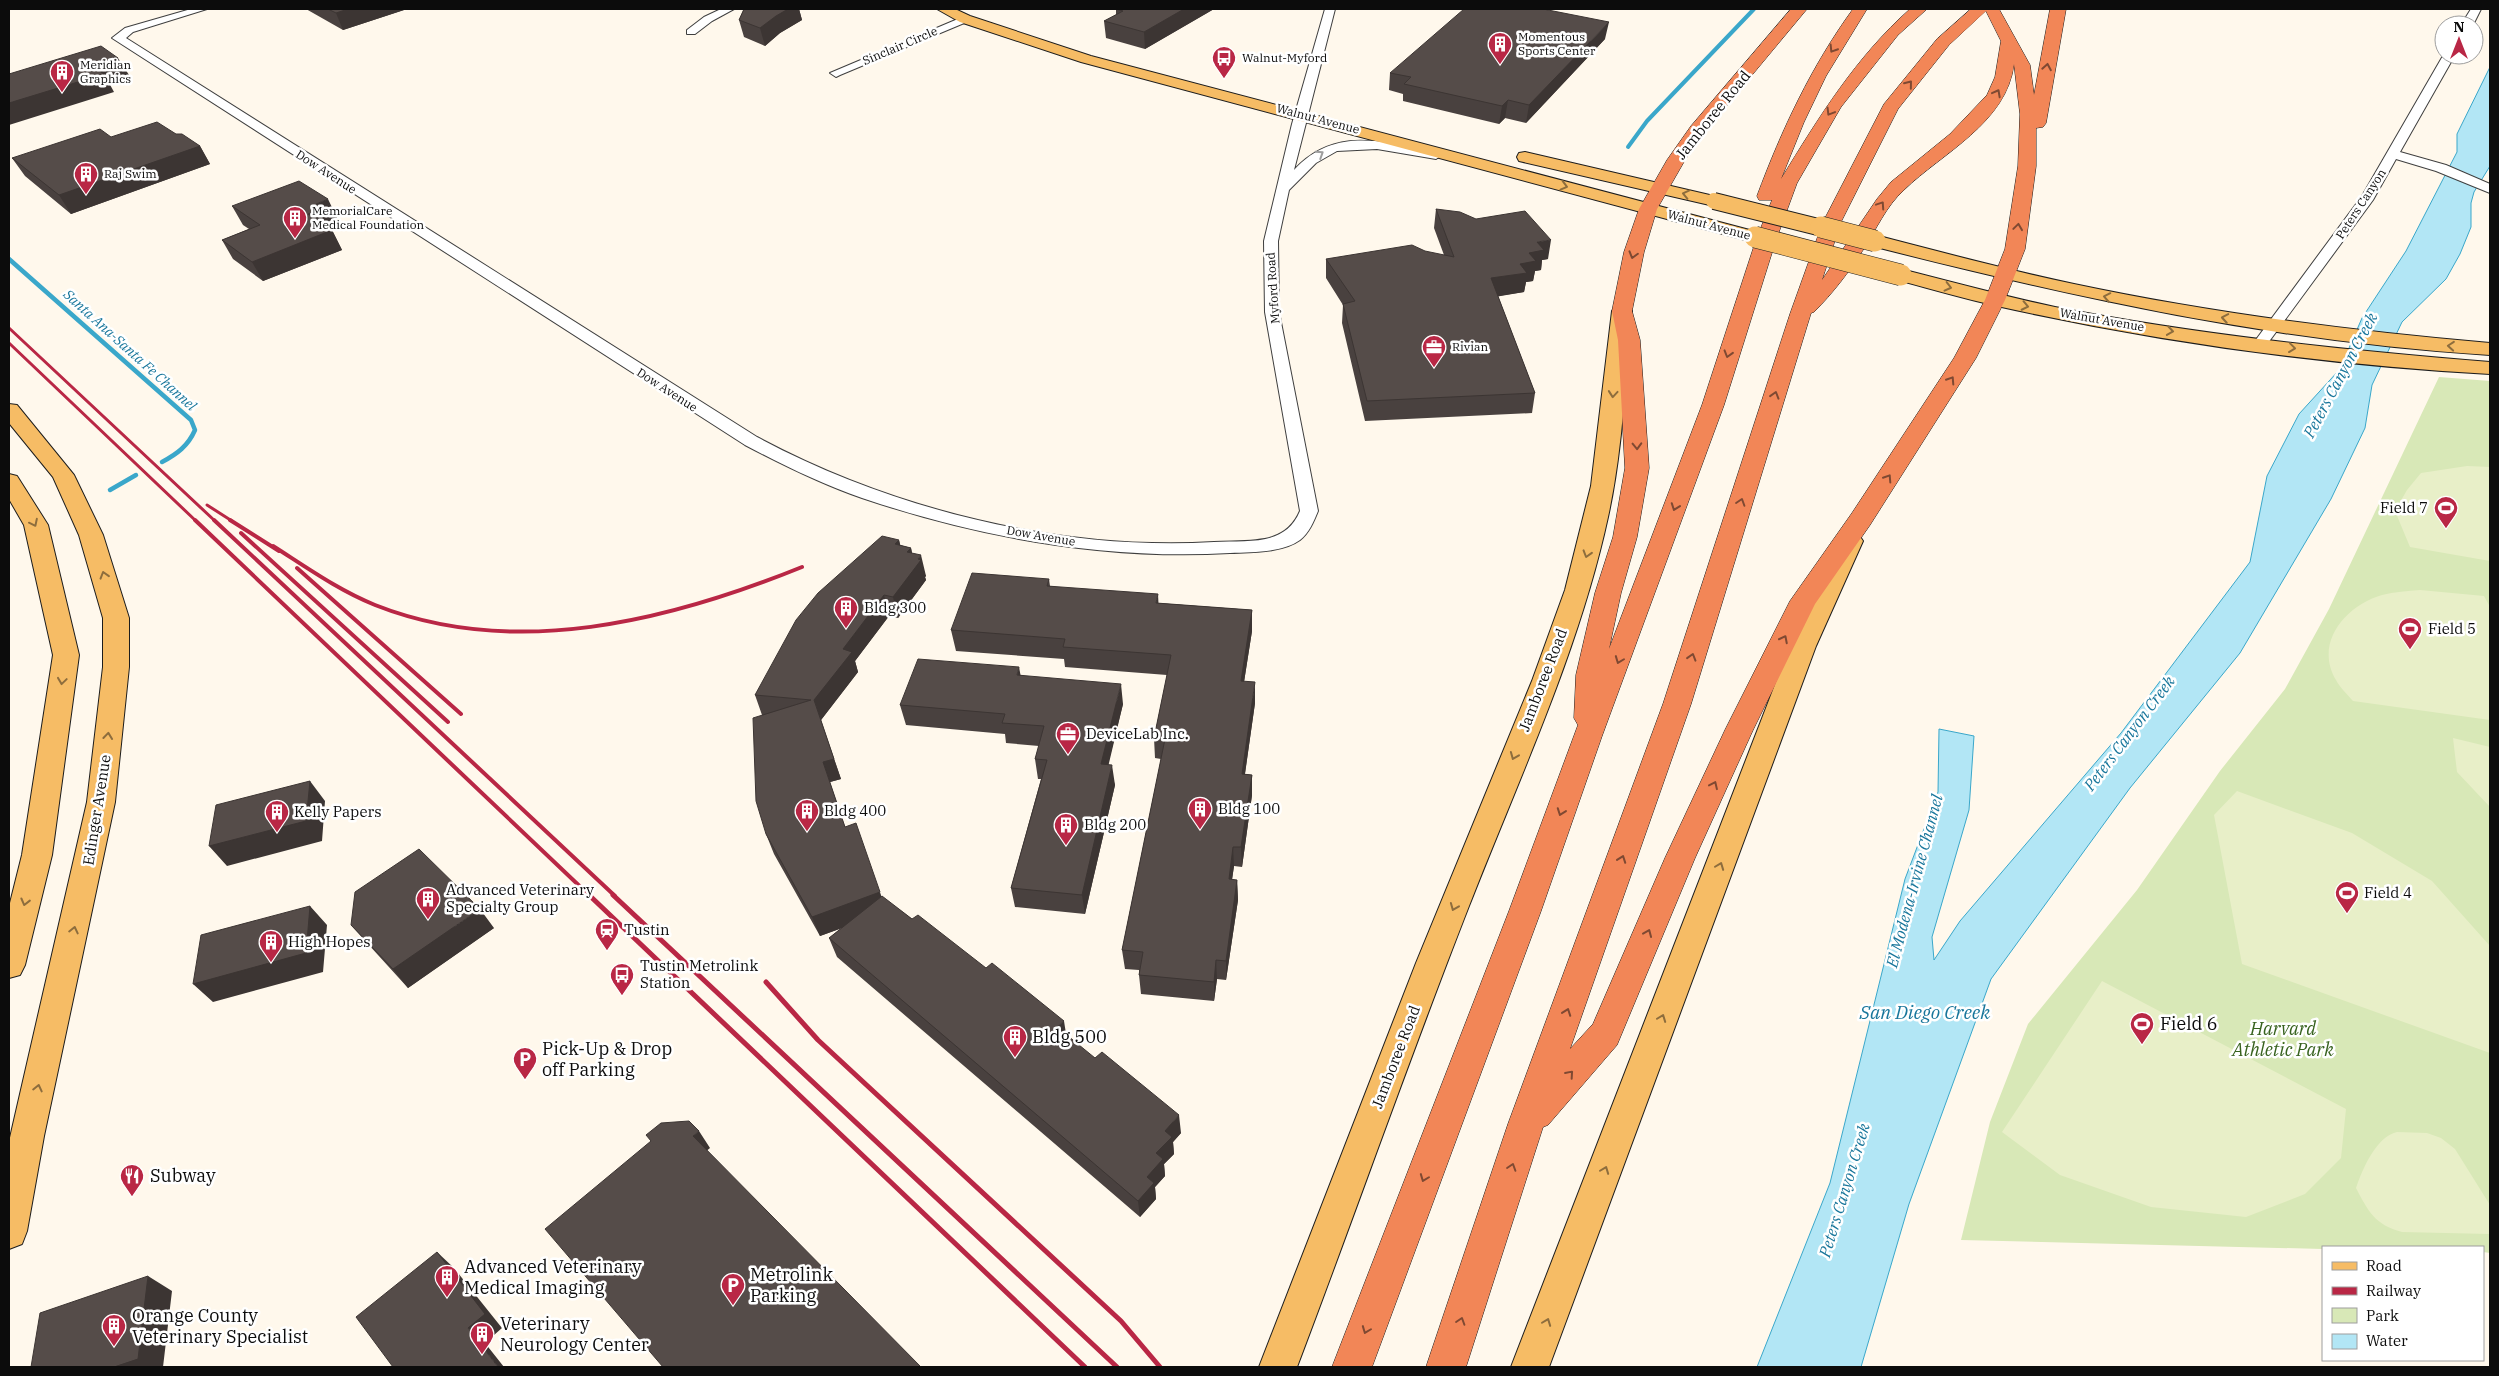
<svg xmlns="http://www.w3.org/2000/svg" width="2499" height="1376" viewBox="0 0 2499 1376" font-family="'IBM Plex Serif',serif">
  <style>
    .green { fill: #d8e8b7 }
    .pitch { fill: #e8efc8 }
    .water { fill: #b2e6f5; stroke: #3aa7ca }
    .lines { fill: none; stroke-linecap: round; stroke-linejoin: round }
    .stream-far1 { stroke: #3aa7ca; stroke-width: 4 }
    .stream { stroke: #3aa7ca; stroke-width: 4.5 }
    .minor-casing { stroke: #3f3f3f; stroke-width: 2 }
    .major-casing { stroke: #1d1d1d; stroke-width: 2 }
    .highway-casing { stroke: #1d1d1d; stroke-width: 1 }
    .minor { fill: #fff; fill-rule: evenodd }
    .major { fill: #f6bc65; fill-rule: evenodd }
    .highway { fill: #f28657; fill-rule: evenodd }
    .rail-far2 { stroke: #b92745; stroke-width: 3 }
    .rail-far1 { stroke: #b92745; stroke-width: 4 }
    .rail { stroke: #b92745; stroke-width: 5 }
    .major-bridge-far1-casing { stroke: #1d1d1d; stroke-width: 18; stroke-linecap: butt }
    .major-bridge-casing { stroke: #1d1d1d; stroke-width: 22; stroke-linecap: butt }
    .major-bridge-far1 { stroke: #f6bc65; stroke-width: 16 }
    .major-bridge { stroke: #f6bc65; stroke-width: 21 }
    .wall { fill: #49413f }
    .shaded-wall { fill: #3c3533 }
    .building { fill: #554c49; stroke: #3c3533 }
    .oneway { stroke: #7f4932 }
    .oneway2 { stroke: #9e9e9e }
    .oneway3 { stroke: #8d6d3d }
    .labels { text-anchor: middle; stroke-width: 5; stroke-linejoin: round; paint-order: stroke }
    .far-poi-label { font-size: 12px; fill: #0c0c0c; stroke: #fff; text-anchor: start }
    .far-street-label { font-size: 12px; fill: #0c0c0c; stroke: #fff }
    .far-water-label { font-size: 14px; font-style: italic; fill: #18769b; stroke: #fff }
    .street-label { font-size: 15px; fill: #0c0c0c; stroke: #fff }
    .poi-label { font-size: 15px; fill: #0c0c0c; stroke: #fff; text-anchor: start }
    .water-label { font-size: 16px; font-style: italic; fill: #18769b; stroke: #fff }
    .near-poi-label { font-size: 18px; fill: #0c0c0c; stroke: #fff; text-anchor: start }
    .near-park-label { font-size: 18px; font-style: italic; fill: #37621e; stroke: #fff }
    .near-water-label { font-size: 19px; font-style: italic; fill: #18769b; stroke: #fff }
  </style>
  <rect width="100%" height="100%" fill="#fff8ec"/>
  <path class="green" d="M2439,377l51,4v872l-7,-1v-5l-160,2 -362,-9 29,-118 38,-98 109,-134 83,-119 65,-82 44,-80z"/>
  <path class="pitch" d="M2467,466l23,1v94l-80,-14 -15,-36 12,-21 14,-17z
    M2420,590l64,6 6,11v113l-137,-19c-5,-6 -13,-13 -17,-21 -22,-37 9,-74 46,-85 12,-3 26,-4 38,-5z
    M2453,738l37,9v60l-33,-35z
    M2237,791l115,42 80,48 58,65v107l-248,-89 -28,-149z
    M2102,981l244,128 -5,49 -36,36 -59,23 -95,-10 -91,-32 -58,-43z
    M2397,1132l30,1 14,5 14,11 35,56v29l-88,-2c-27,-7 -34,-21 -46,-44 7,-20 20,-51 41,-56z"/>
  <path class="water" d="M2490,67v99l-16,26 -3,11v24l-11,27 -14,25 -44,43 -30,63 -7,43 -34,71 -91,154 -110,135 -139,191 -82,225 -48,163h-104l73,-184 75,-304 33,-87 1,-63 35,7 -5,74 -37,127 2,23 26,-39 161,-188 129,-171 17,-86 32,-62 41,-45 22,-51 44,-67 51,-99v-18z"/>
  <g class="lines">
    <path class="stream-far1" d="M1628,147l19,-26 107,-112"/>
    <path class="stream" d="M9,259l182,161 4,10c-7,16 -18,24 -33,32
      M110,490l26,-15"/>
    <g class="minor-casing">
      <path id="minor" d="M191,9h16l-74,23 -7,6 631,399c136,73 303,114 457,105 34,-2 71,5 86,-31l-35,-199 -1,-71 28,-117 33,-115h10l-41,161c34,-37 74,-32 119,-23 9,1 24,1 29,8l-6,4 -59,-10 -40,2 -21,12 -27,27 -11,51 1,71 39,199c-4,10 -9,22 -18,29 -18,13 -48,12 -70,13 -125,7 -249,-15 -368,-55 -41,-14 -79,-33 -117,-53l-633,-407 13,-10z
        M721,9h13l-22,12 -17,13h-8v-4l17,-13z
        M2471,9h10l-8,16h-12z
        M965,16l4,1v4l-129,54 -4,2 -6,-4z
        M2444,54l11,1 -55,97 46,13 44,19v9l-54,-22 -40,-12 -23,41 -108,147h-10l-3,-3 3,-3 107,-145z"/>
    </g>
    <g class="major-casing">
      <path id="major" d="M937,9h18l15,7 121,40 670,177 3,4 -3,4h-12l-668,-179 -121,-40z
        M1525,152l189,44 6,1 3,4 -3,4 -6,1 -195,-45 -2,-4 2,-4z
        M1875,235c66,17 132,35 199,49 137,29 276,47 416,59v12c-213,-13 -415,-57 -622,-110l-2,-4 2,-4z
        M1901,269c51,13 102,27 154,38 144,28 289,43 435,55v12c-165,-9 -332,-32 -493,-68 -35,-8 -69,-18 -103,-27l-3,-4 3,-4z
        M1622,305l7,2 3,4c-7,68 -9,138 -24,206 -29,134 -89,261 -139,389 -60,153 -114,308 -172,461h-38l157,-404 116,-282 33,-91 26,-104 21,-175 3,-4z
        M9,404l8,1 57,70 29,60 26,83v49l-14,135 -71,334 -17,95 -5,13 -13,5v-107l78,-340 16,-135v-49l-24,-83 -26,-58 -44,-54z
        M9,474l8,2 31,49 31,130 -27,200 -27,110 -5,10 -11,3v-71l13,-52 31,-200 -29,-130 -15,-26z
        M1851,533l8,2 4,6 -47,105 -267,721h-38l279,-721 49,-105 4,-6z"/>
    </g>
    <g class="highway-casing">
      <path id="highway" d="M1791,9h16l-104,125 -18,26 -28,49 -13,43 -12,59 8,29 9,128 -12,69 -16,56 -12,56 93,-244 54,-165 16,-40h-13l-2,-4c25,-67 54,-129 96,-187h14l-41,67 -22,46 -23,57c38,-62 75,-122 129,-170h17l-29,26 -57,72 -44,76 -21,57 -52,165 -122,331 -61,175 -169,456h-40l177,-456 69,-186 -4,-7 2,-43 19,-82 18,-56 12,-69 -7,-128 -6,-29 12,-59 15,-43 28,-49 24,-34z
        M1971,9h28l31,56 4,30 16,-86h16l-20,114 -3,4 -7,1v38l-11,83 -20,51 -29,58 -106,167 -55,79 -62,126 -58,128 -78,187 -69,80 -5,2 -77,240h-40l82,-243 155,-420 127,-390 33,-92 61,-118 53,-65zM1986,11l15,30 -6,36 -8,18 -37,39 -59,48 -14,17 -55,81 19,-58 57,-113 51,-64zM2014,64l6,50 -2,52 -13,83 -20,51 -31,58 -102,155 -62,88 -65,129 -60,128 -72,166 -23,25 121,-345 120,-391 3,-1c19,-19 35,-40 49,-62 13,-20 23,-44 41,-60 38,-37 103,-67 110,-126z"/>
    </g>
    <use href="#minor" class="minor"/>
    <use href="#major" class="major"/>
    <use href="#highway" class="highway"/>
    <path class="rail-far2" d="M9,328l206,193
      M9,343l187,178
      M207,505l25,16"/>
    <path class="rail-far1" d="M195,520l395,376
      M214,520l401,376
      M230,520l49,31
      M241,533l207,189
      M273,546c33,21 65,44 102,59 139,55 294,16 427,-38
      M297,568l164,146"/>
    <path class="rail" d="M589,895l496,472
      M613,895l504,472
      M766,982l52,58 303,281 39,46"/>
    <g class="major-bridge-far1-casing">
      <path id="major-bridge-far1" d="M1714,201l112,28"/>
    </g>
    <g class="major-bridge-casing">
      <path id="major-bridge" d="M1821,227l54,14
        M1755,237l146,38"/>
    </g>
    <use href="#major-bridge-far1" class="major-bridge-far1"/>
    <use href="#major-bridge" class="major-bridge"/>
  </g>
  <path class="wall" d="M306,9h98v1l-61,20z
    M744,9h55l3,11 -22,13 -15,13 -21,-9 -5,-17z
    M1116,9h98l-69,40 -39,-11 -2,-17 12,-6z
    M1605,39l-79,84 -21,-5 -6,6 -96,-23v-7l-14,-4 1,-17z
    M176,134l24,12 10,18 -139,50 -46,-38 -13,-18 99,-21z
    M232,206l105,12 -8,3 4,6 -4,2 3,1 10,20 -79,31 -30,-22 -11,-19 27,-11 -6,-4z
    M1436,209l112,50 -6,1 -1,10 -6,1 -2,10 -7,1 -2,10 -26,4 37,97 -3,20 -167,8 -23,-98 1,-18 -17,-27v-19l118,-4 -10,-27z
    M899,540l1,5 11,3 1,5 14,23 -1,1 1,3 -28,38 -9,-2 -34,45 3,11 -37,48 20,59 -11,3 15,45 36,69 31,23 154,116 115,98 -8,9 1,12 -10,10 1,12 -10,11 1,12 -16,18 -303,-260 -8,-19 13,-10 -22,8 -46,-82 -8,-20 -2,-119h-2l-7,-20z
    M1049,579l1,7 108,17 94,7v21l-8,51 11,21 -10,71 7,1v20l-10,72 -8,-1 -2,14h5l1,20 -12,80 -9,-1 -3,22 -73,-7 -2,-19v-5l-14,-1 -3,-19 39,-191 -6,-1 -1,-20 13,-63 -102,-8 -1,-8 -108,-8 -5,-21z
    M1021,675l102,29 -15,60 7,21 -30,129 -70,-7 -4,-19 30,-109h-3l-3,-20 4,-13 -33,-3 -1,-9 -99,-9 -6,-20z
    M351,925l143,3 -86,60 -40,-44z"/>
  <path class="shaded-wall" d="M348,9h56v1l-61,20 -7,-17z
    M788,9h11l3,11 -22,13 -15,13 -5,-18 16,-12z
    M1184,9h30l-69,40 -1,-17z
    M1609,22l-4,17 -79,84 3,-18z
    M118,58l11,17 -21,6 6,11 -105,33v-22l83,-37z
    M1508,100l-3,18 -6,6 3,-18z
    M200,146l10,18 -139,50 -12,-19z
    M328,199l9,19 -8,3 4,6 -15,6 -10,-19 8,-10z
    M332,230l10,20 -79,31 -11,-19z
    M1551,240l-3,19 -6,1 -1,10 -6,1 -2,10 -7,1 -2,10 -35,6 2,-20 29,-14 17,-22z
    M899,540l5,20 -9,-16z
    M911,548l4,20 3,-9 3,-4 5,21 -1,1 1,3 -28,38 -5,-21 14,-45z
    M1158,594l1,20 -3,-11z
    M884,595l5,21 -34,45 3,11 -37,48 -7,-20 29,-51z
    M1252,610v21l-11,70v-20z
    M1019,667l4,21 -6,-13z
    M1255,682v21l-13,91v-20z
    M1121,684l2,20 -19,80 -3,-20z
    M834,759l7,20 -11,3 -7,-20z
    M1112,765l3,20 -30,129 -3,-19z
    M1252,775v20l-10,72 -1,-20z
    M310,781l15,20 -3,40 -95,25 -18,-20z
    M1233,847l1,19 -5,33v-20z
    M1237,880l1,20 -12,80v-19z
    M880,892l6,20 -66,24 -8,-19z
    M310,906l17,19 -4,47 -110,30 -20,-18z
    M480,909l14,19 -86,60 -15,-19z
    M1216,960l1,19 -3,22v-19z
    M1064,1021l3,19 -10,-13z
    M1179,1115l2,18 -8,9 1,12 -10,10 1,12 -10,11 1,12 -16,18 -2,-16 18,-48 9,-22z
    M699,1131l11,17 -6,5 -11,-17z
    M437,1252l17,16 48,60 -17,15 19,24h-6l-30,-39z
    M148,1276l24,15 -9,76h-49z"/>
  <path class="building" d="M328,9h20l-12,4z
    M744,9h44l-12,7 -16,12 -21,-8z
    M1116,9h68l-40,23 -40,-11 19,-10z
    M1464,9h79l66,13 -80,83 -21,-5 -6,6 -98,-22 7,-7 -21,-4z
    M101,46l17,12 -26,8 12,8 -95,29v-29z
    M157,122l19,12h6l18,12 -141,49 -47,-37 88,-29 11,8z
    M299,181l29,18 -12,5 7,4 -15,6 24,16 -80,32 -30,-22 38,-15 -28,-19z
    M1436,209l24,3 16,7 49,-8 26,29 -14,2 7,8 -15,3 7,8 -16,3 7,9 -36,5 44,115 -168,8 -24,-97 12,-3 -29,-42 86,-14 13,6 29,6z
    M882,536l17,4 -4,4 16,4 -4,4 14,3 -3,4 3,1 -28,37 -9,-2 -41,54 9,3 -38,48 20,59 -11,3 22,65 11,-4 24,69 -68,25 -46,-83 -10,-33 -3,-83 58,-18 -56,-5 41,-75 22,-27z
    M972,573l77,6 -2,7 111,8 -2,9 96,7 -11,71 14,1 -13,92 10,1 -11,72h-8l-4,32 8,1 -11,81 -10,-1 -2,22 -75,-7 4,-23 -21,-2 43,-211 -11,-1 17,-83 -108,-8 2,-8 -114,-9z
    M918,659l101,8 -2,8 104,9 -20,80 11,1 -30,130 -71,-7 36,-128 -12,-1 9,-33 -42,-3 3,-9 -105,-9z
    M310,781l-4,40 -97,25 7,-41z
    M419,849l61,60 -87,60 -42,-44 4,-33z
    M882,896l30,23 6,-4 68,53 6,-5 72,58 -7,6 38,31 7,-6 77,63 -14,16 7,6 -16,16 7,6 -16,18 7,6 -16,18 -309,-263z
    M310,906l-4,47 -113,31 8,-49z
    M689,1121l10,10 -6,5 228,231h-258l-118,-138 106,-88 -5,-6 15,-12z
    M437,1252l48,62 -17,14 30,39h-105l-37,-50z
    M148,1276l-10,83 -24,8h-83l9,-54z"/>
  <defs><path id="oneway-chevron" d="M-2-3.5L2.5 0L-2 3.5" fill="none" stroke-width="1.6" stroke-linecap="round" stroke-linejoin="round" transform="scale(1.25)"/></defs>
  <g class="oneway">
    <use href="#oneway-chevron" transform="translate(1833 49) rotate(122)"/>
    <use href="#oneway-chevron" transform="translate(2047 67) rotate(-80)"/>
    <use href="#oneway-chevron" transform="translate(1909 84) rotate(-51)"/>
    <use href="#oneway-chevron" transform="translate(1997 93) rotate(-62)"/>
    <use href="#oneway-chevron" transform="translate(1830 112) rotate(121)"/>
    <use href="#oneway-chevron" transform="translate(1881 205) rotate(-56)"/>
    <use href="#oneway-chevron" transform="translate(2018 227) rotate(-82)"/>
    <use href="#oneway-chevron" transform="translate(1633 255) rotate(106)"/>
    <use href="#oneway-chevron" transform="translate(1728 354) rotate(107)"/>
    <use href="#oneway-chevron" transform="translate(1951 380) rotate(-57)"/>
    <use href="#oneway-chevron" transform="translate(1775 395) rotate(-73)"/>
    <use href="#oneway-chevron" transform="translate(1637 446) rotate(88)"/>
    <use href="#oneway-chevron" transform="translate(1888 478) rotate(-57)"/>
    <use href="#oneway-chevron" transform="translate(1741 502) rotate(-72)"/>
    <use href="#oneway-chevron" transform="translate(1675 507) rotate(110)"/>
    <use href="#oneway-chevron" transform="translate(1784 639) rotate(-63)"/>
    <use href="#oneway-chevron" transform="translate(1692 657) rotate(-73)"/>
    <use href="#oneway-chevron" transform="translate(1619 660) rotate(111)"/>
    <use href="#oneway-chevron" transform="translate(1714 785) rotate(-65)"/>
    <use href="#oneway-chevron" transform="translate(1561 812) rotate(110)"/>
    <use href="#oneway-chevron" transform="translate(1622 859) rotate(-70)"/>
    <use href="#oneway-chevron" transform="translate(1648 933) rotate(-67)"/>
    <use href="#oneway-chevron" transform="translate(1567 1012) rotate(-70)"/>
    <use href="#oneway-chevron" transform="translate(1570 1074) rotate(-49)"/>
    <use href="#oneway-chevron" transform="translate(1512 1167) rotate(-72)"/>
    <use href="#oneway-chevron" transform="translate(1424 1178) rotate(111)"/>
    <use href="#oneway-chevron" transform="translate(1461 1321) rotate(-72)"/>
    <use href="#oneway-chevron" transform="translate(1366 1330) rotate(111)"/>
  </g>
  <use class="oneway2" href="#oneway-chevron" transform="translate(1320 154) rotate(-33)"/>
  <g class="oneway3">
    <use href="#oneway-chevron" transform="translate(1564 186) rotate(15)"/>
    <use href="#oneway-chevron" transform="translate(1686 194) rotate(-167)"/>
    <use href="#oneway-chevron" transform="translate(1948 287) rotate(14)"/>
    <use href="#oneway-chevron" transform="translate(2107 297) rotate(-169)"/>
    <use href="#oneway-chevron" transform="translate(2025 306) rotate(12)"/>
    <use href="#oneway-chevron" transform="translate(2225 318) rotate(-170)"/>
    <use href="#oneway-chevron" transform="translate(2170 331) rotate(8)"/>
    <use href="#oneway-chevron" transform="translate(2451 346) rotate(-175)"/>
    <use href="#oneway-chevron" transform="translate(2292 348) rotate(7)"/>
    <use href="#oneway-chevron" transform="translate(1613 394) rotate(95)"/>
    <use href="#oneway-chevron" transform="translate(34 523) rotate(64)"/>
    <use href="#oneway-chevron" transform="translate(1587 554) rotate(107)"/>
    <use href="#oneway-chevron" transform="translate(104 575) rotate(-107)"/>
    <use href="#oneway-chevron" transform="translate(62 681) rotate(98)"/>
    <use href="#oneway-chevron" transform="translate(108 736) rotate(-84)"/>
    <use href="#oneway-chevron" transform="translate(1514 756) rotate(112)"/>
    <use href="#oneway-chevron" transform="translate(1720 866) rotate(-69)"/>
    <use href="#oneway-chevron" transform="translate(25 902) rotate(104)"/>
    <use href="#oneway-chevron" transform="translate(1454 907) rotate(112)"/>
    <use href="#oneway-chevron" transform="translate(74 930) rotate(-77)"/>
    <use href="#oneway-chevron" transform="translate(1662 1018) rotate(-69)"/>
    <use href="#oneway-chevron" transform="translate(38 1088) rotate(-77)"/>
    <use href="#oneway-chevron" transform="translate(1605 1170) rotate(-69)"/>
    <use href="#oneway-chevron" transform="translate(1547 1322) rotate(-69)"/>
  </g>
  <defs>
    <g id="building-pin" transform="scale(1.25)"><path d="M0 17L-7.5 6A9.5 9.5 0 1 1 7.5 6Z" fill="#b92745" stroke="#fff"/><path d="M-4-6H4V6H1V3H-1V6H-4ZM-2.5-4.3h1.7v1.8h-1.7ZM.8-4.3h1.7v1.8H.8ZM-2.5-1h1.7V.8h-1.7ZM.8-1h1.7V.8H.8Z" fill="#fff"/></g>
    <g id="bus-pin" transform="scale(1.25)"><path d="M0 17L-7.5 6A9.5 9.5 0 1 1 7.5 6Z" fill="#b92745" stroke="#fff"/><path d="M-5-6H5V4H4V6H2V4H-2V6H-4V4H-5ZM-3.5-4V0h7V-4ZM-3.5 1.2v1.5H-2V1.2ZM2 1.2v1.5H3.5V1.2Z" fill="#fff"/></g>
    <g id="office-pin" transform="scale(1.25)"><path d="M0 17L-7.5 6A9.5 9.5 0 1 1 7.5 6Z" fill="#b92745" stroke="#fff"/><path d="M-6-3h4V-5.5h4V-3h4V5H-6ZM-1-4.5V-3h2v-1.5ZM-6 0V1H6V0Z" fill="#fff"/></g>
    <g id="stadium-pin" transform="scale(1.25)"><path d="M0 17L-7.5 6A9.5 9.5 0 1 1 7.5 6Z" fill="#b92745" stroke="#fff"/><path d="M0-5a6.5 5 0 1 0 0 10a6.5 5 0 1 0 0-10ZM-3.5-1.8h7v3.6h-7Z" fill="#fff"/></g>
    <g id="station-pin" transform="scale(1.25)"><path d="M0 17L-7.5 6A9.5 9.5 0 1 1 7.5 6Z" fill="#b92745" stroke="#fff"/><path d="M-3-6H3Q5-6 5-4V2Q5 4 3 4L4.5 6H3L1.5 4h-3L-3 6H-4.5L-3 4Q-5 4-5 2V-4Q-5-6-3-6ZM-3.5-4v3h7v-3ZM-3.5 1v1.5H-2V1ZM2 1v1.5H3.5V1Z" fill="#fff"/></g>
    <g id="parking-pin" transform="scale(1.25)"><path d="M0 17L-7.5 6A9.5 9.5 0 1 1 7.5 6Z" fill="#b92745" stroke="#fff"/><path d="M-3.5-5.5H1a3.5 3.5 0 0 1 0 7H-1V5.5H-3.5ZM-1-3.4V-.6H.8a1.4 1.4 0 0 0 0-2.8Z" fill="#fff"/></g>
    <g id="restaurant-pin" transform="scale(1.25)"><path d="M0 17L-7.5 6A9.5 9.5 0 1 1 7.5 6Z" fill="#b92745" stroke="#fff"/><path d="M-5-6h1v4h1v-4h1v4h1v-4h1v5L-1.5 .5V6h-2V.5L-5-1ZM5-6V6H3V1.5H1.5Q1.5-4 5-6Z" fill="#fff"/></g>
  </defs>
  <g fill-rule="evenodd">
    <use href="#building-pin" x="1500" y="44"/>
    <use href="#bus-pin" x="1224" y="58"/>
    <use href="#building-pin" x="62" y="72"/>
    <use href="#building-pin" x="86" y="174"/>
    <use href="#building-pin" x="295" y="218"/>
    <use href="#office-pin" x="1434" y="347"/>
    <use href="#stadium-pin" x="2446" y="508"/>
    <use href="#building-pin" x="846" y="608"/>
    <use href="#stadium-pin" x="2410" y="629"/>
    <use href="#office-pin" x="1068" y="734"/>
    <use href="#building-pin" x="1200" y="809"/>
    <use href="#building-pin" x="807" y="811"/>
    <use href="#building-pin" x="277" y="812"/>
    <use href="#building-pin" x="1066" y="825"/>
    <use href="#stadium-pin" x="2347" y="893"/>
    <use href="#building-pin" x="428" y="899"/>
    <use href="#station-pin" x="607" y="930"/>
    <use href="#building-pin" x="271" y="942"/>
    <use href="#bus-pin" x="622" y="975"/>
    <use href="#stadium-pin" x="2142" y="1024"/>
    <use href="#building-pin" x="1015" y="1037"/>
    <use href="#parking-pin" x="525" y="1059"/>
    <use href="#restaurant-pin" x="132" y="1176"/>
    <use href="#building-pin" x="447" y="1277"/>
    <use href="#parking-pin" x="733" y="1285"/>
    <use href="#building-pin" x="114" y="1326"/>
    <use href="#building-pin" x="482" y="1334"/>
  </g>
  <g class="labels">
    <g class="far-poi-label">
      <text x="1518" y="41">Momentous<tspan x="1518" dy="14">Sports Center</tspan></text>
      <text x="1242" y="62">Walnut-Myford</text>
      <text x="80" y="69">Meridian<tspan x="80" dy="14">Graphics</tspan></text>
      <text x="104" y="178">Raj Swim</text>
      <text x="312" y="215">MemorialCare<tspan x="312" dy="14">Medical Foundation</tspan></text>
      <text x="1452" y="351">Rivian</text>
    </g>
    <g class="far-street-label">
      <text transform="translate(900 46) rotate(-23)" y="4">Sinclair Circle</text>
      <text transform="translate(1318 119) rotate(15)" y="4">Walnut Avenue</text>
      <text transform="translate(326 172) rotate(33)" y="4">Dow Avenue</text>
      <text transform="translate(2361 204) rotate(-57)" y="4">Peters Canyon</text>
      <text transform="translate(1709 225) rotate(15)" y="4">Walnut Avenue</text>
      <text transform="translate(1273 288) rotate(-94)" y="4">Myford Road</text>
      <text transform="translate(2102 320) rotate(10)" y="4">Walnut Avenue</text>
      <text transform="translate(667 390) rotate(33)" y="4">Dow Avenue</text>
      <text transform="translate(1041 536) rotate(10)" y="4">Dow Avenue</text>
    </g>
    <g class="far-water-label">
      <text transform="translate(130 350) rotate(42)" y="5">Santa Ana-Santa Fe Channel</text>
    </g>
    <g class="street-label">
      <text transform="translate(1713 115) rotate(-51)" y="5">Jamboree Road</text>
      <text transform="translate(1543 680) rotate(-69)" y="5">Jamboree Road</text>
      <text transform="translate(97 810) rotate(-81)" y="5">Edinger Avenue</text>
      <text transform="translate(1396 1057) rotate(-69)" y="5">Jamboree Road</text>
    </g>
    <g class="poi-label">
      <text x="2428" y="513" text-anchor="end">Field 7</text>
      <text x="864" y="613">Bldg 300</text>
      <text x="2428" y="634">Field 5</text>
      <text x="1086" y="739">DeviceLab Inc.</text>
      <text x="1218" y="814">Bldg 100</text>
      <text x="824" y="816">Bldg 400</text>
      <text x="294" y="817">Kelly Papers</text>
      <text x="1084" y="830">Bldg 200</text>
      <text x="446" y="895">Advanced Veterinary<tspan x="446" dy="17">Specialty Group</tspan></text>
      <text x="2364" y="898">Field 4</text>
      <text x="624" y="935">Tustin</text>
      <text x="288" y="947">High Hopes</text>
      <text x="640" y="971">Tustin Metrolink<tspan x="640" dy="17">Station</tspan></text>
    </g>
    <g class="water-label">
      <text transform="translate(2340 375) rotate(-62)" y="6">Peters Canyon Creek</text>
      <text transform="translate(2129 733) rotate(-53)" y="6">Peters Canyon Creek</text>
      <text transform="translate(1914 881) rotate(-75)" y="6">El Modena-Irvine Channel</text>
      <text transform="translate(1844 1190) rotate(-73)" y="6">Peters Canyon Creek</text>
    </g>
    <g class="near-poi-label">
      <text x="2160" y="1030">Field 6</text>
      <text x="1032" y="1043">Bldg 500</text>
      <text x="542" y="1055">Pick-Up &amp; Drop<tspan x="542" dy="21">off Parking</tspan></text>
      <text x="150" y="1182">Subway</text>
      <text x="464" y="1273">Advanced Veterinary<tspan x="464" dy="21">Medical Imaging</tspan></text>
      <text x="750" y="1281">Metrolink<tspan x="750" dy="21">Parking</tspan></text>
      <text x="132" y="1322">Orange County<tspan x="132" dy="21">Veterinary Specialist</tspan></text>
      <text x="500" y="1330">Veterinary<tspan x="500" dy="21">Neurology Center</tspan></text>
    </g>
    <g class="near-park-label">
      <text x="2283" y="1035">Harvard<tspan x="2283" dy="21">Athletic Park</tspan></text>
    </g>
    <g class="near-water-label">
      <text x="1925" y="1019">San Diego Creek</text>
    </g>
  </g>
  <rect width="2499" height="1376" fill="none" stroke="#0c0c0c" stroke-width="20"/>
  <rect x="2322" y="1246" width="162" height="115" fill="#ffffff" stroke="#9e9e9e"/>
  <rect x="2332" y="1262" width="25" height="8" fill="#f6bc65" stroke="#9e9e9e"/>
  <text x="2366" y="1271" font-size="15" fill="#0c0c0c">Road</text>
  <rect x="2332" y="1287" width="25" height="8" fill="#b92745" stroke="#9e9e9e"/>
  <text x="2366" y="1296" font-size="15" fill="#0c0c0c">Railway</text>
  <rect x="2332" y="1308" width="25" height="15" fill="#d8e8b7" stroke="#9e9e9e"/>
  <text x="2366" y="1321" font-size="15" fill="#0c0c0c">Park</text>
  <rect x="2332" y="1334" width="25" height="15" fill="#b2e6f5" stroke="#9e9e9e"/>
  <text x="2366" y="1346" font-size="15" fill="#0c0c0c">Water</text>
  <g transform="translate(2459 40)"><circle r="24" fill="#ffffff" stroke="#9e9e9e"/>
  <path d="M0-4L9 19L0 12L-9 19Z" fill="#b92745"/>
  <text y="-8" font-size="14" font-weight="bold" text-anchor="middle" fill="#0c0c0c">N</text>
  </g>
</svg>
